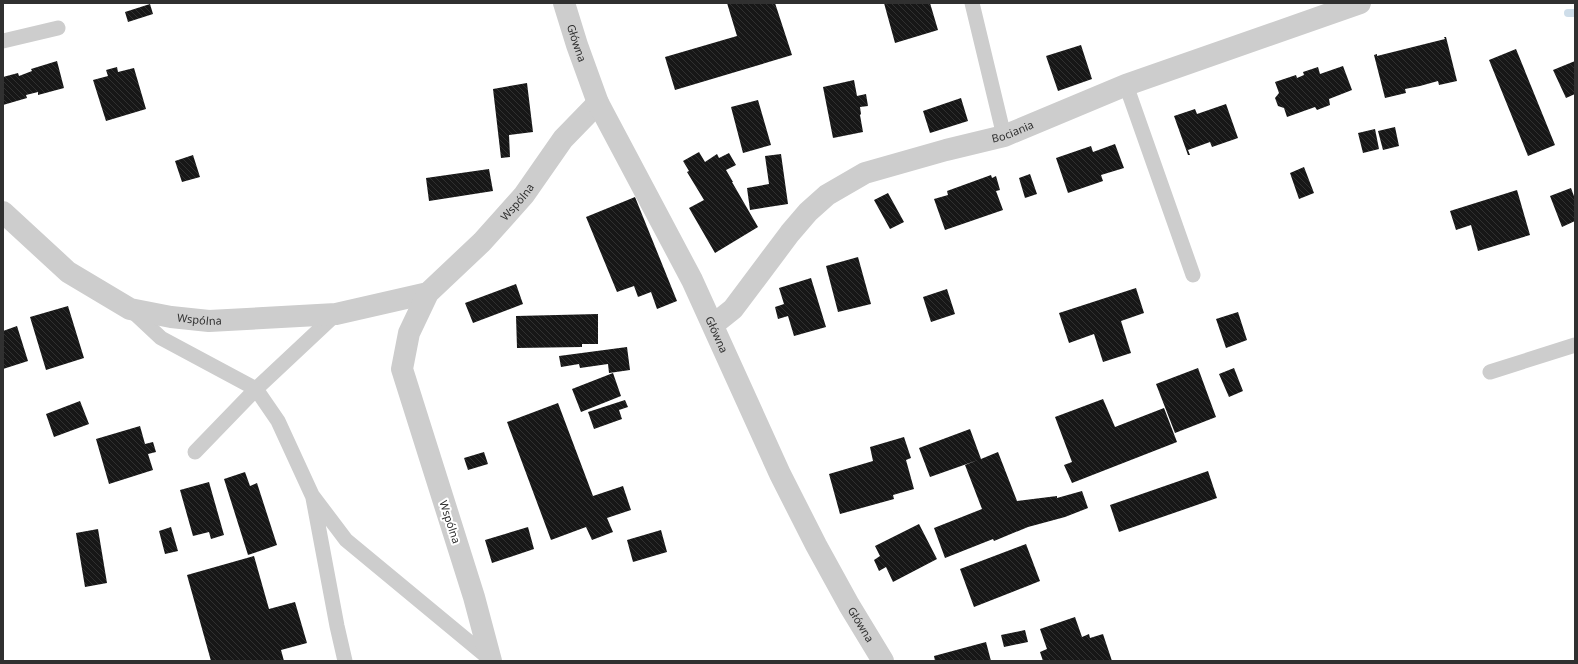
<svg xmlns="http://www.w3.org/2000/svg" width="1578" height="664" viewBox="0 0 1578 664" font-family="'Noto Sans',sans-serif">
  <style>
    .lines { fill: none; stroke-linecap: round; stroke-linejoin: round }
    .stream { stroke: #cedde9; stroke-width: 8 }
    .building { fill: url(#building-back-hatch) }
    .service { stroke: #cdcdcd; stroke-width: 15 }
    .minor { stroke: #cdcdcd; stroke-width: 22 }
    .tertiary { stroke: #cdcdcd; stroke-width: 22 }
    .labels { text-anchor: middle; stroke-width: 4; stroke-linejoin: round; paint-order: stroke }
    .street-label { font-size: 11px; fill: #303030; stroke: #fff }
  </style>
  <defs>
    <pattern id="building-back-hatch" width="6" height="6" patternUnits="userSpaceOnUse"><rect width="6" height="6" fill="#171717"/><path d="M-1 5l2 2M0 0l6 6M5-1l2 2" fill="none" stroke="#303030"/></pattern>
  </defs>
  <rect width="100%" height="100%" fill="#fff"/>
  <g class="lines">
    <path class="stream" d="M1568,13h7"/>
  </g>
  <path class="building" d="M727,3h48l17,52 -117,35 -10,-33 72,-21z
    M884,3h46l8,27 -43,13z
    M150,4l3,10 -25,8 -3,-10z
    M1444,37h2l11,44 -18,4 -1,-4 -18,5 -15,3 1,4 -21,5 -11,-43 3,-1v2l68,-17z
    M1081,45l11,34 -34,12 -12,-35z
    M1516,49l39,96 -27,11 -39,-96z
    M57,61l7,27 -26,7v-3l-12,3 1,3 -24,7v-28l15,-4 1,3 13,-5 -1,-2z
    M1575,61v33l-9,4 -13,-28z
    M1343,66l9,24 -23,9 1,6 -13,5 -2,-3 -28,10 -3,-9 -6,-2 -3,-8 4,-5 -4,-11 21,-7 1,3 7,-3 -1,-3 15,-5 2,7z
    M117,67l1,5 16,-4 12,41 -40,12 -13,-41 15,-4 -2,-6z
    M854,80l3,16 9,-2 2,12 -8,1 1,7 -1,1 3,17 -30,6 -10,-51z
    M527,83l6,49 -24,3 1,22 -9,1 -8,-69z
    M961,98l7,23 -38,12 -7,-22z
    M758,100l13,45 -28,8 -12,-46z
    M1226,104l12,34 -26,9 -2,-5 -22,8 2,5h-2l-14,-39 21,-7 2,5z
    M1395,127l4,19 -16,4 -5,-19z
    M1375,129l4,20 -16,4 -5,-20z
    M1115,144l9,24 -23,7 2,6 -35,12 -12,-35 35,-12 2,6z
    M699,152l6,10 12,-8 2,4 10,-5 7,12 -10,5 7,12h-1l26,45 -43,26 -26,-45 15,-8 -17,-28 2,-1 -6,-10z
    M781,154l7,50 -38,6 -3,-22 22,-4 -4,-28z
    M193,155l7,22 -18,5 -7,-21z
    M1304,167l10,26 -15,6 -9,-26z
    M489,169l4,22 -64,10 -3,-23z
    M1030,174l7,20 -12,4 -6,-20z
    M991,175l1,3 4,-2 4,14 -4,1 7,19 -58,20 -11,-31 14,-4 -1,-4z
    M1571,188l4,11v22l-13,6 -12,-31z
    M1517,190l13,45 -52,16 -7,-26 -15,5 -6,-19z
    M888,193l16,29 -14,7 -16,-29z
    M635,197l42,104 -20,8 -6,-17 -13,5 -4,-11 -17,6 -31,-75z
    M858,257l13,47 -33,8 -12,-46z
    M811,278l15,49 -32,9 -6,-20 -10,3 -3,-12 9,-3 -5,-16z
    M516,284l7,20 -50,19 -8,-20z
    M1136,288l8,25 -23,8 10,32 -28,9 -9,-28 -25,9 -10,-30z
    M947,289l8,25 -24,8 -8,-25z
    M68,306l16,52 -38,12 -16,-53z
    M1238,312l9,28 -21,8 -10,-29z
    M598,314v30h-16v3l-65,1 -1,-32z
    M17,326l11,35 -25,8v-38z
    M627,347l3,23 -21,3 -1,-9 -28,4 -1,-4 -18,3 -2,-11z
    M1198,368l18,49 -41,16 -19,-49z
    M1234,368l9,23 -14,6 -10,-23z
    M613,373l8,23 -40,16 -9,-23z
    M1103,399l12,28 49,-19 13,34 -105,41 -8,-18 8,-3 -17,-45z
    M625,400l3,7 -9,3 3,9 -28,10 -6,-17z
    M80,401l9,23 -35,13 -8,-23z
    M558,403l35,93 30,-10 8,24 -24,8 6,14 -21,8 -6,-13 -35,13 -44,-118z
    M140,426l5,18 8,-2 3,10 -8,2 5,16 -44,14 -13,-45z
    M970,429l11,30 17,-7 19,49 40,-5v2l25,-7 6,17 -23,9 -37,10 -34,14 -1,-2 -48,19 -11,-30 48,-19 -17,-44 13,-5 -48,17 -11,-29z
    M904,437l7,21 -5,2 8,29 -21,6 1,4 -54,15 -11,-40 44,-13 -3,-14z
    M484,452l4,12 -20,6 -4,-12z
    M1208,471l9,27 -98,34 -9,-27z
    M245,472l5,14 7,-3 20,62 -29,10 -24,-76z
    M209,482l15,53 -13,4 -2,-7 -16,4 -13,-46z
    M919,524l18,35 -44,23 -7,-15 -7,4 -5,-11 6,-4 -5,-10z
    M171,527l7,24 -13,3 -6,-23z
    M528,527l6,22 -42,14 -7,-23z
    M98,529l9,54 -22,4 -9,-54z
    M661,530l6,22 -34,10 -6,-22z
    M1026,544l14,37 -66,26 -14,-38z
    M254,556l15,53 26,-7 12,41 -26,7 3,11h-73l-24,-86z
    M1075,617l7,20 7,-3 1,4 13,-4 9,27h-69l-3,-9 7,-3 -7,-20z
    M1025,630l3,12 -24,5 -3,-12z
    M986,642l5,19h-56l-1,-5z"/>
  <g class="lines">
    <path class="service" d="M972,3l32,133
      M3,41l55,-13
      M1126,85l67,190
      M130,309l31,29 95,51 22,32 34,74 34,45 145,120
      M1490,372l85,-27
      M195,452l61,-63 80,-75
      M313,498l24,128 8,35"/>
    <g class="minor">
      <path id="s1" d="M3,212l65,60 62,37 41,8 38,4 127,-7 92,-21"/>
      <path id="s2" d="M713,325l20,-16 57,-76 18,-21 19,-17 38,-22 81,-23 58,-14 122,-51 234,-82"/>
      <path id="s3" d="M491,661l-17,-64 -72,-228 7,-36 19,-40 54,-51 42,-47 39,-56 35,-36"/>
    </g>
    <path class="tertiary" id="s4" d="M564,3l13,42 21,58 94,177 88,194 36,71 33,60 34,56"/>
  </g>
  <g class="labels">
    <g class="street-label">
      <text dy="4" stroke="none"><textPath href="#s4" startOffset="42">Główna</textPath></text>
      <text dy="4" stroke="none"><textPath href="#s2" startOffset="371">Bociania</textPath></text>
      <text dy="4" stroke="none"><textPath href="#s3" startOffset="514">Wspólna</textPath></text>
      <text dy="4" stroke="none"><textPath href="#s1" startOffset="231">Wspólna</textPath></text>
      <text dy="4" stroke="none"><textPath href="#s4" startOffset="366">Główna</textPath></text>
      <text transform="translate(450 522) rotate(72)" y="4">Wspólna</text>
      <text dy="4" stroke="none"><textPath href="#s4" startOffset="690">Główna</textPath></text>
    </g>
  </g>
  <rect width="1578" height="664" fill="none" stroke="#303030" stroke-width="8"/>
</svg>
